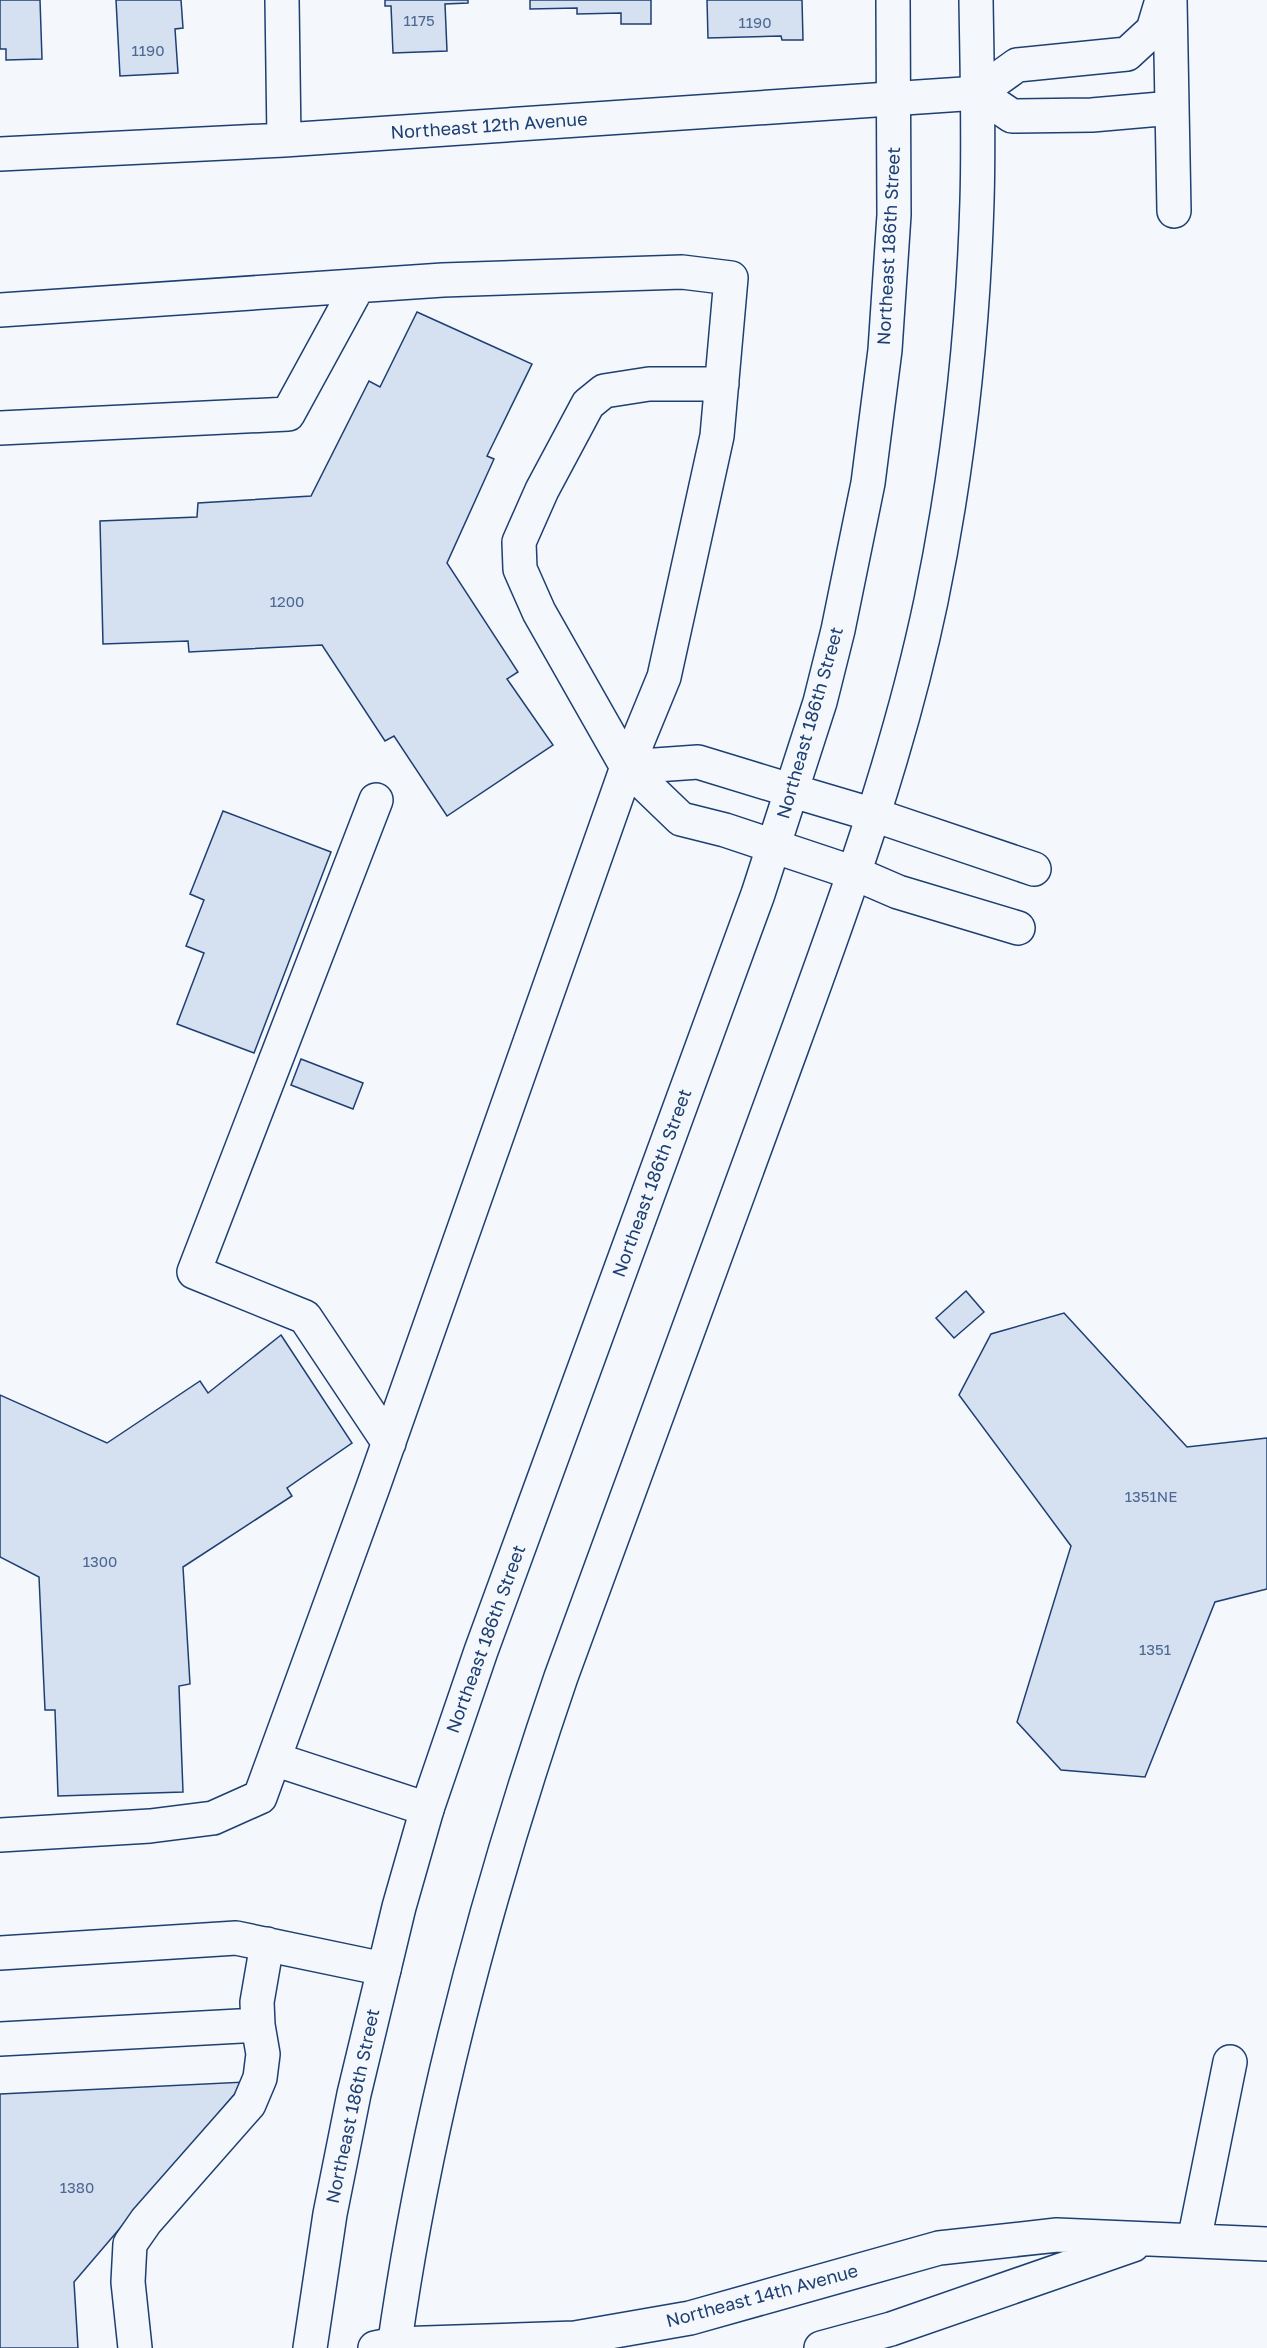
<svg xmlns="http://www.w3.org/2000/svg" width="1267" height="2348" viewBox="0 0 1267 2348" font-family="'Golos Text',sans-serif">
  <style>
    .building { fill: #d5e0f0; stroke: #1d3f73; stroke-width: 1.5 }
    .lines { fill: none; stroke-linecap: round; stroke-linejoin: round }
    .minor-casing { stroke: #1d3f73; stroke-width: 36 }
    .major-casing { stroke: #1d3f73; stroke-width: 36 }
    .minor { stroke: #f4f7fb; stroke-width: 33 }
    .major { stroke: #f4f7fb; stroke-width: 33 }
    .labels { text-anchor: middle; stroke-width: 4.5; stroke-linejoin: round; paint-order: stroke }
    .number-label { font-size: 15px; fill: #4b6792 }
    .street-label { font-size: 18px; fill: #1d3f73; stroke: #f4f7fb }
  </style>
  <rect width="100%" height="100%" fill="#f4f7fb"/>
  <path class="building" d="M0,0h40l2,59 -36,1v-11h-6z
    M116,0h65l2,28 -8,1 3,44 -58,3z
    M385,0h83v3l-23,1 2,47 -54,2 -2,-47h-6z
    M530,0h121v24h-30v-11l-44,1v-6l-47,1z
    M707,0h95l1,40h-21l-1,-4 -73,2z
    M417,312l115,52 -45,92 7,3 -47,104 71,109 -11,7 46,66 -106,71 -53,-80 -9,5 -63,-96 -133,7 -1,-11 -85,3 -3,-123 97,-4 1,-14 113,-7 58,-115 11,6z
    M223,811l108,41 -77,201 -77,-29 27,-71 -18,-7 18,-46 -14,-6z
    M301,1059l62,24 -10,26 -62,-24z
    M966,1291l18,21 -30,26 -18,-20z
    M1064,1313l123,134 80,-9v151l-52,13 -70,175 -84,-7 -44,-48 54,-176 -112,-151 32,-61z
    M281,1335l71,108 -65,45 5,8 -109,71 7,117 -11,2 4,106 -125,4 -3,-86h-10l-6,-133 -39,-20v-162l107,48 93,-62 8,12z
    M245,2082l-171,200 4,66h-78v-254z"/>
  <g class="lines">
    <g class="minor-casing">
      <path id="minor" d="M282,0l2,140
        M1162,0l-9,30 -26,24 -110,11 -39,28 34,23 80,-1 80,-7
        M1170,0l4,211
        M0,154l284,-14 694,-47
        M0,310l443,-30 239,-8 49,6 -14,158 -53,241 -37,90 -254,720 -113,310 -47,21 -63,8 -150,9
        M722,384h-73l-45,7 -16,13 -46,86 -23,52 1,27 19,43 88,155 54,52 44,11 48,16
        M0,428l288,-14 70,-128
        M627,767l71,-5 95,29
        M376,800l-182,472 111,45 84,126
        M874,815l160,54
        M854,873l44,19 120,36
        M274,1759l153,50
        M0,1953l236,-15 148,31
        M258,2025l-1,-23 10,-58
        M0,2039l258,-14 5,29 -3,24 -11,26 -103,117 -16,23 -2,38 7,66
        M1194,2241l36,-179
        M375,2348l20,-4 180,-6 115,-20 249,-70 118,-13 210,9
        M821,2348l70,-19 242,-84"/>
    </g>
    <g class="major-casing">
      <path id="major" d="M793,791l81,24
        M773,846l81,27
        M310,2348l20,-134 24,-120 45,-187 28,-98 54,-158 277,-757 62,-192 18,-72 30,-147 17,-133 9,-135 -1,-215
        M394,2348c32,-229 92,-452 167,-671 72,-197 145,-394 217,-592 58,-159 118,-317 153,-484 27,-131 42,-265 46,-400 2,-67 0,-134 -1,-201"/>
    </g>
    <use href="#minor" class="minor"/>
    <use href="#major" class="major"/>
  </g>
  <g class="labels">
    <g class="number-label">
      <text x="419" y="26">1175</text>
      <text x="755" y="28">1190</text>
      <text x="148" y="56">1190</text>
      <text x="287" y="607">1200</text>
      <text x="1151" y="1502">1351NE</text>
      <text x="100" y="1567">1300</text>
      <text x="1155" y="1655">1351</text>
      <text x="77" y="2193">1380</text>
    </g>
    <g class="street-label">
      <text transform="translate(489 126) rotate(-4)" y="6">Northeast 12th Avenue</text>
      <text transform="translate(889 246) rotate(-87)" y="6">Northeast 186th Street</text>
      <text transform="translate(810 723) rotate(-74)" y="6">Northeast 186th Street</text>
      <text transform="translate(652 1183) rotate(-70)" y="6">Northeast 186th Street</text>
      <text transform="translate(486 1639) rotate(-70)" y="6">Northeast 186th Street</text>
      <text transform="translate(353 2106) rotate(-78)" y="6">Northeast 186th Street</text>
      <text transform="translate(762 2296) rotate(-15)" y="6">Northeast 14th Avenue</text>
    </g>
  </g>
</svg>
